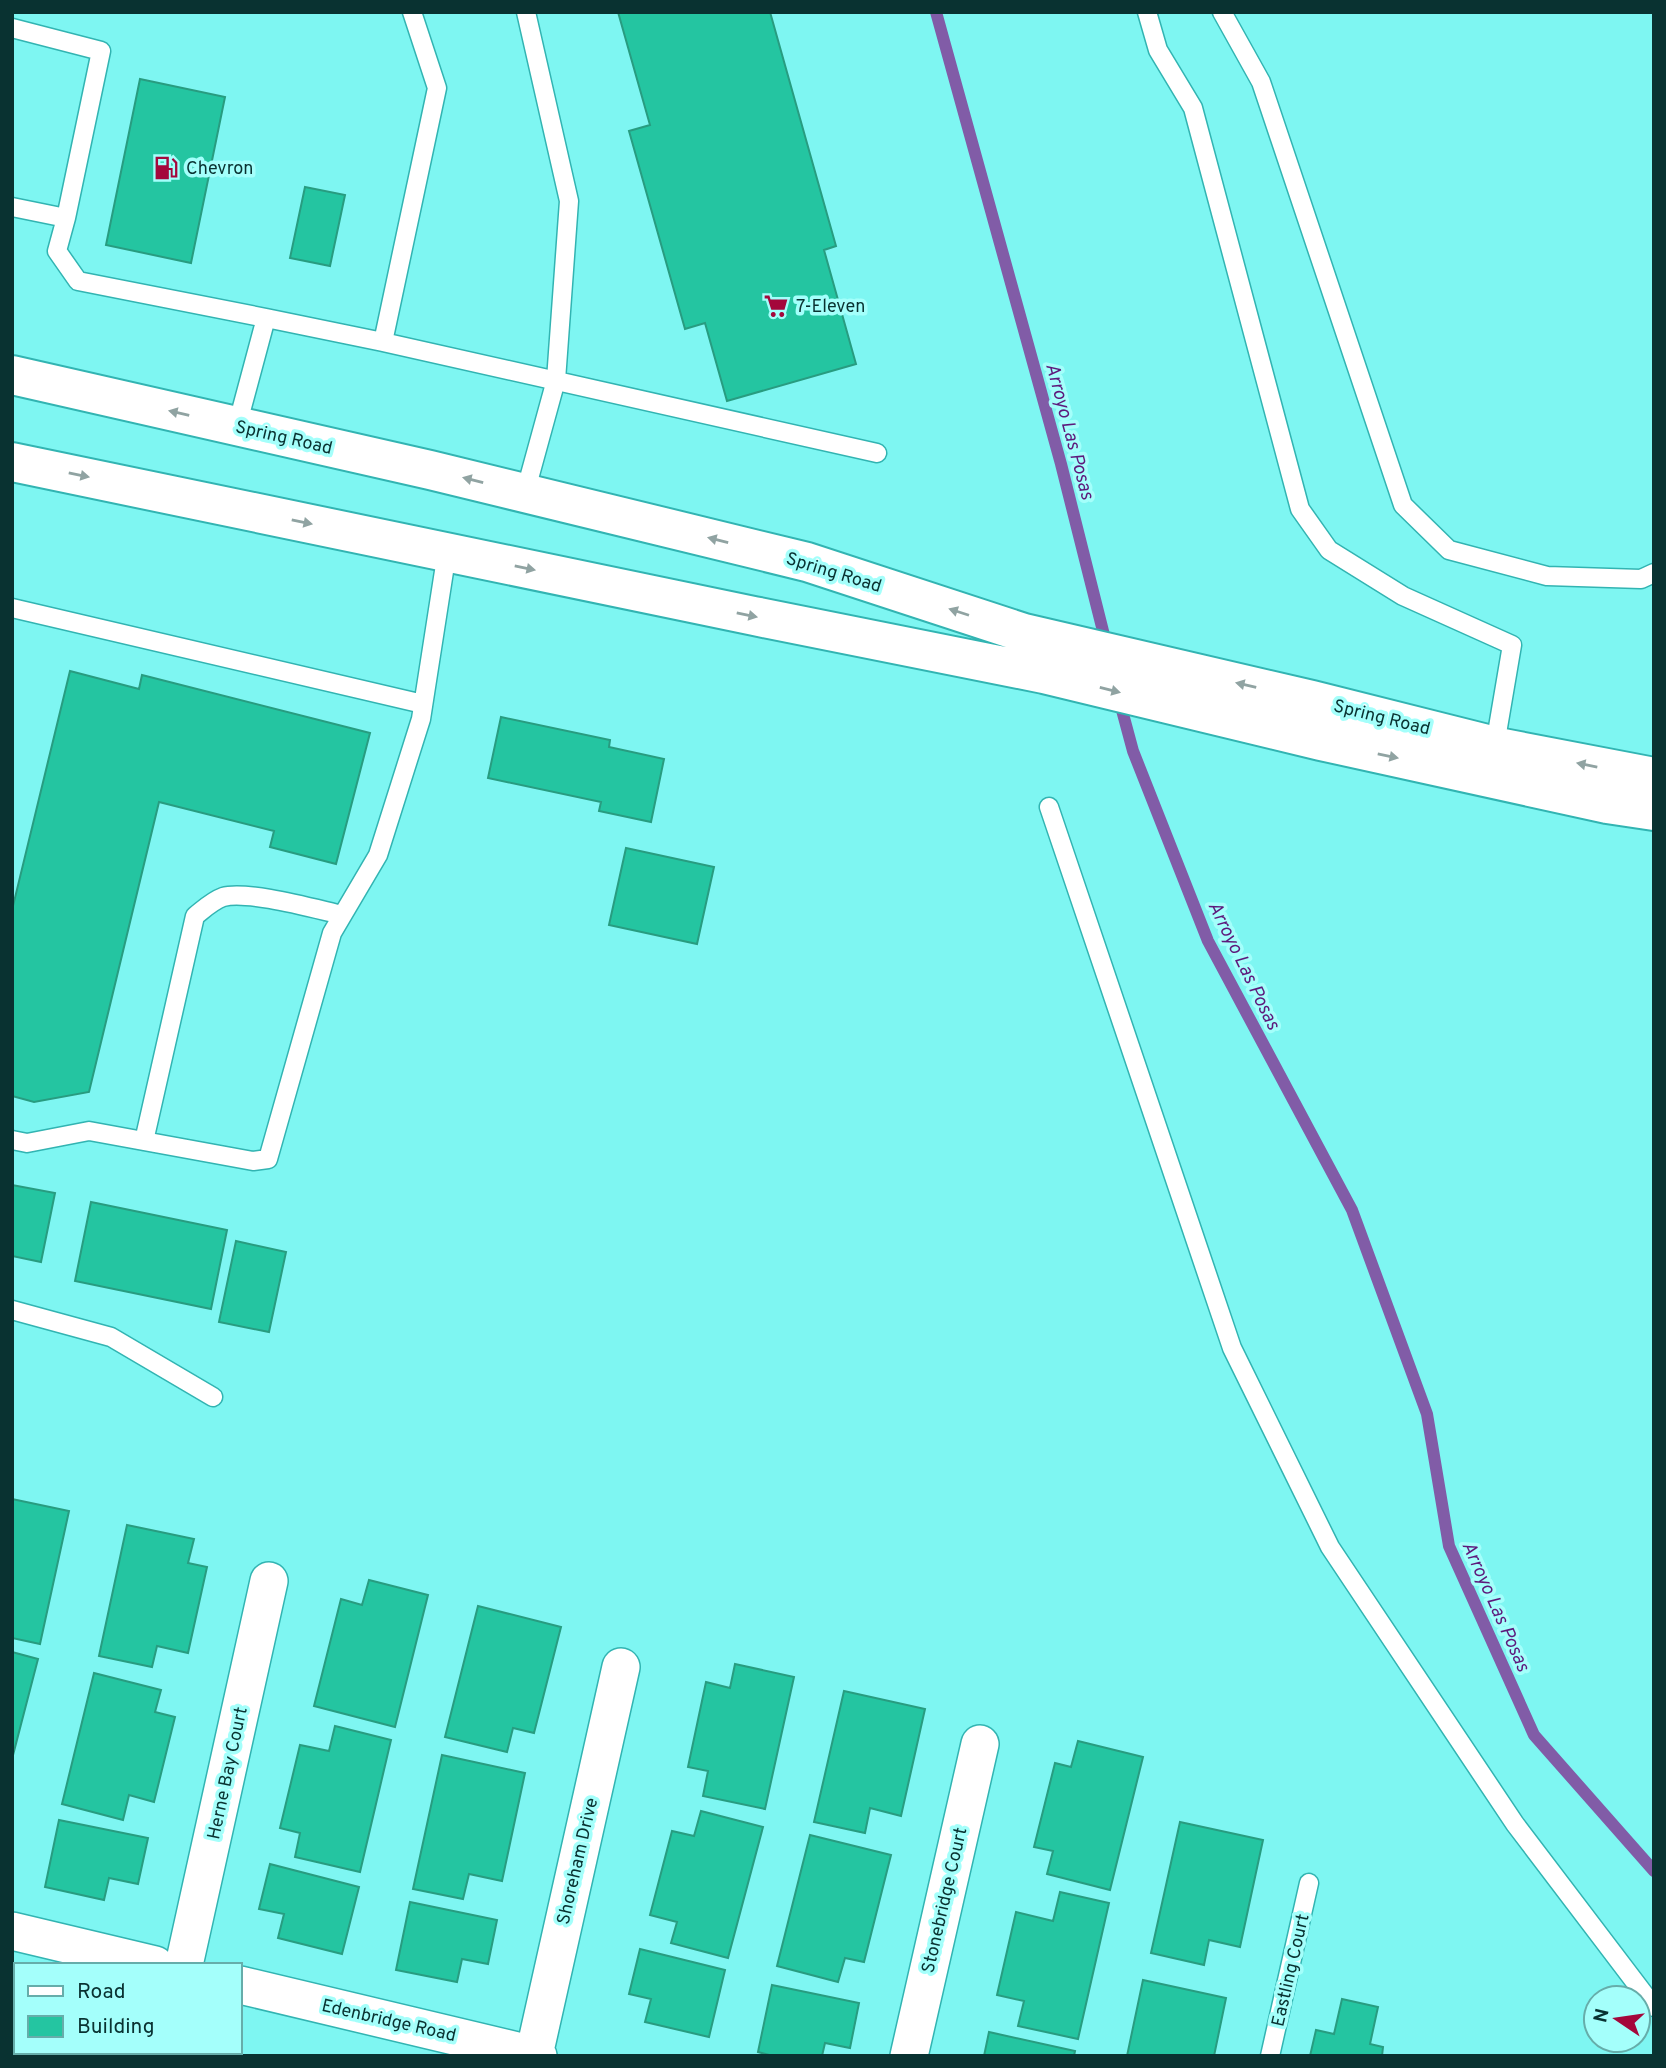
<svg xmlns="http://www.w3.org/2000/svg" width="1666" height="2068" viewBox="0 0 1666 2068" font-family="Overpass,sans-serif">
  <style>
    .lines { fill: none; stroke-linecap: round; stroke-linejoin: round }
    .stream { stroke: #815ca7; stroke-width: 12 }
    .building { fill: #24c5a1; stroke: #289c80; stroke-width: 2 }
    .lane-casing { stroke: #32b4b2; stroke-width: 21 }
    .street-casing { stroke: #32b4b2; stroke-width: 40 }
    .secondary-casing { stroke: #32b4b2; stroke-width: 42 }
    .lane { stroke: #fff; stroke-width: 18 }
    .street { stroke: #fff; stroke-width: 37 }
    .secondary { stroke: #fff; stroke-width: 38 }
    .oneway { fill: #90a3a2 }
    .labels { text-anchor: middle; stroke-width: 7; stroke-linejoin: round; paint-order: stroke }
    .poi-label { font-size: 18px; fill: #093231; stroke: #a4fffb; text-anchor: start }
    .street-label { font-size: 18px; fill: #093231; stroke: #a4fffb }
    .water-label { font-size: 19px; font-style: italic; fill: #5d197b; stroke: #a4fffb }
  </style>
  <rect width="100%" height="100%" fill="#7ef6f2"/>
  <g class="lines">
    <path class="stream" d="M936,12l125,452 46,183
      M1119,699l14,52 75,190 144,269 75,204 22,132 85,189 120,136"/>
  </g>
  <path class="building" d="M618,12h152l66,234 -12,4 32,114 -129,37 -22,-78 -20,6 -56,-198 21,-6z
    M140,79l85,18 -34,166 -85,-18z
    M305,187l40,8 -15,71 -40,-8z
    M70,671l69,18 3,-14 228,58 -34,131 -66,-17 4,-16 -115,-29 -70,290 -55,10 -22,-6v-186z
    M501,717l109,23 -1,7 55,12 -13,63 -52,-11 2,-9 -113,-24z
    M626,848l88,19 -17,77 -88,-19z
    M12,1185l43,8 -14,69 -29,-6z
    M91,1202l136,28 -16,79 -136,-28z
    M236,1241l50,11 -17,80 -50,-10z
    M12,1499l57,12 -29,133 -28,-6z
    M127,1525l67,14 -6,24 19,4 -19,86 -31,-7 -5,21 -53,-11z
    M369,1580l59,15 -33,132 -81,-21 27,-107 21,6z
    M478,1606l83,21 -27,106 -21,-5 -6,24 -62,-15z
    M12,1652l26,7 -26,100z
    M735,1664l59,13 -29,132 -62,-13 5,-25 -20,-4 18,-85 24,6z
    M94,1673l67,17 -6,22 20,5 -21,85 -25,-7 -6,25 -61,-16z
    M844,1691l81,18 -24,107 -31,-8 -5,25 -51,-11z
    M335,1726l56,14 -31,132 -65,-15 5,-24 -20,-5 20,-83 29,6z
    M1078,1741l65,16 -33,133 -63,-16 6,-23 -19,-4 21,-84 16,4z
    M442,1755l83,18 -23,108 -33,-7 -6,25 -50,-10z
    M701,1811l62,16 -35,131 -57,-15 6,-21 -27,-7 22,-84 22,5z
    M59,1820l89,18 -10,46 -29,-6 -5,22 -59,-13z
    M1180,1822l83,18 -23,107 -31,-7 -5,25 -53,-12z
    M810,1835l81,20 -27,107 -19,-4 -7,24 -61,-16z
    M270,1864l89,23 -17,67 -64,-16 6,-24 -25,-5z
    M1060,1892l49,11 -31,136 -60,-13 6,-25 -27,-6 19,-83 37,9z
    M410,1902l87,18 -9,44 -26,-5 -5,23 -61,-12z
    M640,1949l85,21 -16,67 -64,-15 6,-23 -22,-5z
    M1143,1980l83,18 -12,58h-87z
    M772,1985l87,18 -9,45 -25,-5 -3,13h-49l-15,-4z
    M1342,1999l36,8 -8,37 13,3 -1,9h-72l6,-26 18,4z
    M12,2028l4,1v23h17l-1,4h-20z
    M989,2032l86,19 -1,5h-90z
    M79,2052h19l14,4h-34z"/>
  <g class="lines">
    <g class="lane-casing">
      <path id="lane" d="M412,12l25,76 -54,254 494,111
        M1147,12l11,38 35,58 107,401 29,41 74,46 109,49 -17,100
        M1222,12l39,70 142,423 46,45 98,26 94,3 13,-6
        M12,28l89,23 -35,167 -9,33 21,30 188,37
        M12,207l54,11
        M237,426l29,-108 117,24
        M525,493l31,-113 13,-179 -43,-189
        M12,608l411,96
        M1049,807l183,541 98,199 185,277 139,183
        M12,1140l15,3 62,-12 164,30 15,-2 64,-226 46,-78 43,-136 26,-167
        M144,1141l51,-225c9,-7 17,-15 28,-19 24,-7 92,12 119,18
        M12,1310l99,27 102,60
        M1270,2056l39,-173"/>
    </g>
    <g class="street-casing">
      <path id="street" d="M12,1931l143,34
        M184,1965l85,-384
        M240,1985l298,71
        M534,2055l87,-388
        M909,2056l71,-312"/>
    </g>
    <g class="secondary-casing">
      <path id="secondary" d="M12,375l418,95 377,92 217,71 288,67 191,48 151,29
        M12,462l742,154 290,58 277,67 286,63 47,7"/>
    </g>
    <use href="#lane" class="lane"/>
    <use href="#street" class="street"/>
    <use href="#secondary" class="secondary"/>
  </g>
  <defs><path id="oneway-solid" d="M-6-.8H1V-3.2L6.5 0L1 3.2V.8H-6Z" transform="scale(1.75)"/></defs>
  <g class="oneway">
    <use href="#oneway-solid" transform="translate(179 413) rotate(-167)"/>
    <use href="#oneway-solid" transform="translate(79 475) rotate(12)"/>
    <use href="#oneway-solid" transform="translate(473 480) rotate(-166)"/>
    <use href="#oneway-solid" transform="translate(302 522) rotate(12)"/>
    <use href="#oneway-solid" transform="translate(718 540) rotate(-166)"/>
    <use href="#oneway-solid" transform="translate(525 568) rotate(12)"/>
    <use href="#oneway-solid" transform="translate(959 612) rotate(-162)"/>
    <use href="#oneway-solid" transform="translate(747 615) rotate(12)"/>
    <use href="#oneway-solid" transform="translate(1246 685) rotate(-167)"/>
    <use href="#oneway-solid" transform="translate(1110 690) rotate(14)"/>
    <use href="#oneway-solid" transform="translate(1388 756) rotate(12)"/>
    <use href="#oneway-solid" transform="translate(1587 765) rotate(-169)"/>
  </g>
  <defs>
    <g id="fuel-bare" transform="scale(1.89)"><path d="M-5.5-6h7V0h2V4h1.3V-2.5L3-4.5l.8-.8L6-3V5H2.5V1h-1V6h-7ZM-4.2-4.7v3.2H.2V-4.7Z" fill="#a4073b" stroke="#a4fffb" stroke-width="2.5" paint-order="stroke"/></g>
    <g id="supermarket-bare" transform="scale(1.89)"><path d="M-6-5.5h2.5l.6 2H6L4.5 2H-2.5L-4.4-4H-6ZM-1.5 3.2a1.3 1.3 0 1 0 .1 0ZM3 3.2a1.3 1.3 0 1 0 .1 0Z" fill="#a4073b" stroke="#a4fffb" stroke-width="2.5" paint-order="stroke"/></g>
  </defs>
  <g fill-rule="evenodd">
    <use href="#fuel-bare" x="166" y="168"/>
    <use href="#supermarket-bare" x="776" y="306"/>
  </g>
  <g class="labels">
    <g class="poi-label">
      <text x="186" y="174">Chevron</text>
      <text x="796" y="312">7-Eleven</text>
    </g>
    <g class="street-label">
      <text transform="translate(284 437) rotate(13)" y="6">Spring Road</text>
      <text transform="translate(834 572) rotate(17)" y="6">Spring Road</text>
      <text transform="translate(1382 717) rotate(14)" y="6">Spring Road</text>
      <text transform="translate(227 1773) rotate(-78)" y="6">Herne Bay Court</text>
      <text transform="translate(577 1861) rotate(-77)" y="6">Shoreham Drive</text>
      <text transform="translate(944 1900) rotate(-77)" y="6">Stonebridge Court</text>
      <text transform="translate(1290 1970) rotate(-77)" y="6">Eastling Court</text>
      <text transform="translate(389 2020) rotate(13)" y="6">Edenbridge Road</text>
    </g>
    <g class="water-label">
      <text transform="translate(1071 431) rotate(75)" y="7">Arroyo Las Posas</text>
      <text transform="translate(1245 965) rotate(64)" y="7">Arroyo Las Posas</text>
      <text transform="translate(1497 1606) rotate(66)" y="7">Arroyo Las Posas</text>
    </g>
  </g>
  <rect width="1666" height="2068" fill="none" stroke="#093231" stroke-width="28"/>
  <rect x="14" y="1963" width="228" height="91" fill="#a4fffb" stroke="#66adaa" stroke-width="2"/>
  <rect x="28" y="1986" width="35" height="10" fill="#ffffff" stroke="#66adaa" stroke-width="2"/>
  <text x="77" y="1998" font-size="21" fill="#093231">Road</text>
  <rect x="28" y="2016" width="35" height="21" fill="#24c5a1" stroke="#66adaa" stroke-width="2"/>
  <text x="77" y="2033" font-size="21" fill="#093231">Building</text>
  <g transform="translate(1617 2019) rotate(283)"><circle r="33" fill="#a4fffb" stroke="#66adaa" stroke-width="2"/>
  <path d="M0-5L12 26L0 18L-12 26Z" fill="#a4073b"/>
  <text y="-10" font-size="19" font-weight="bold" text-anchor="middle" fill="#093231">N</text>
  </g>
</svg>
